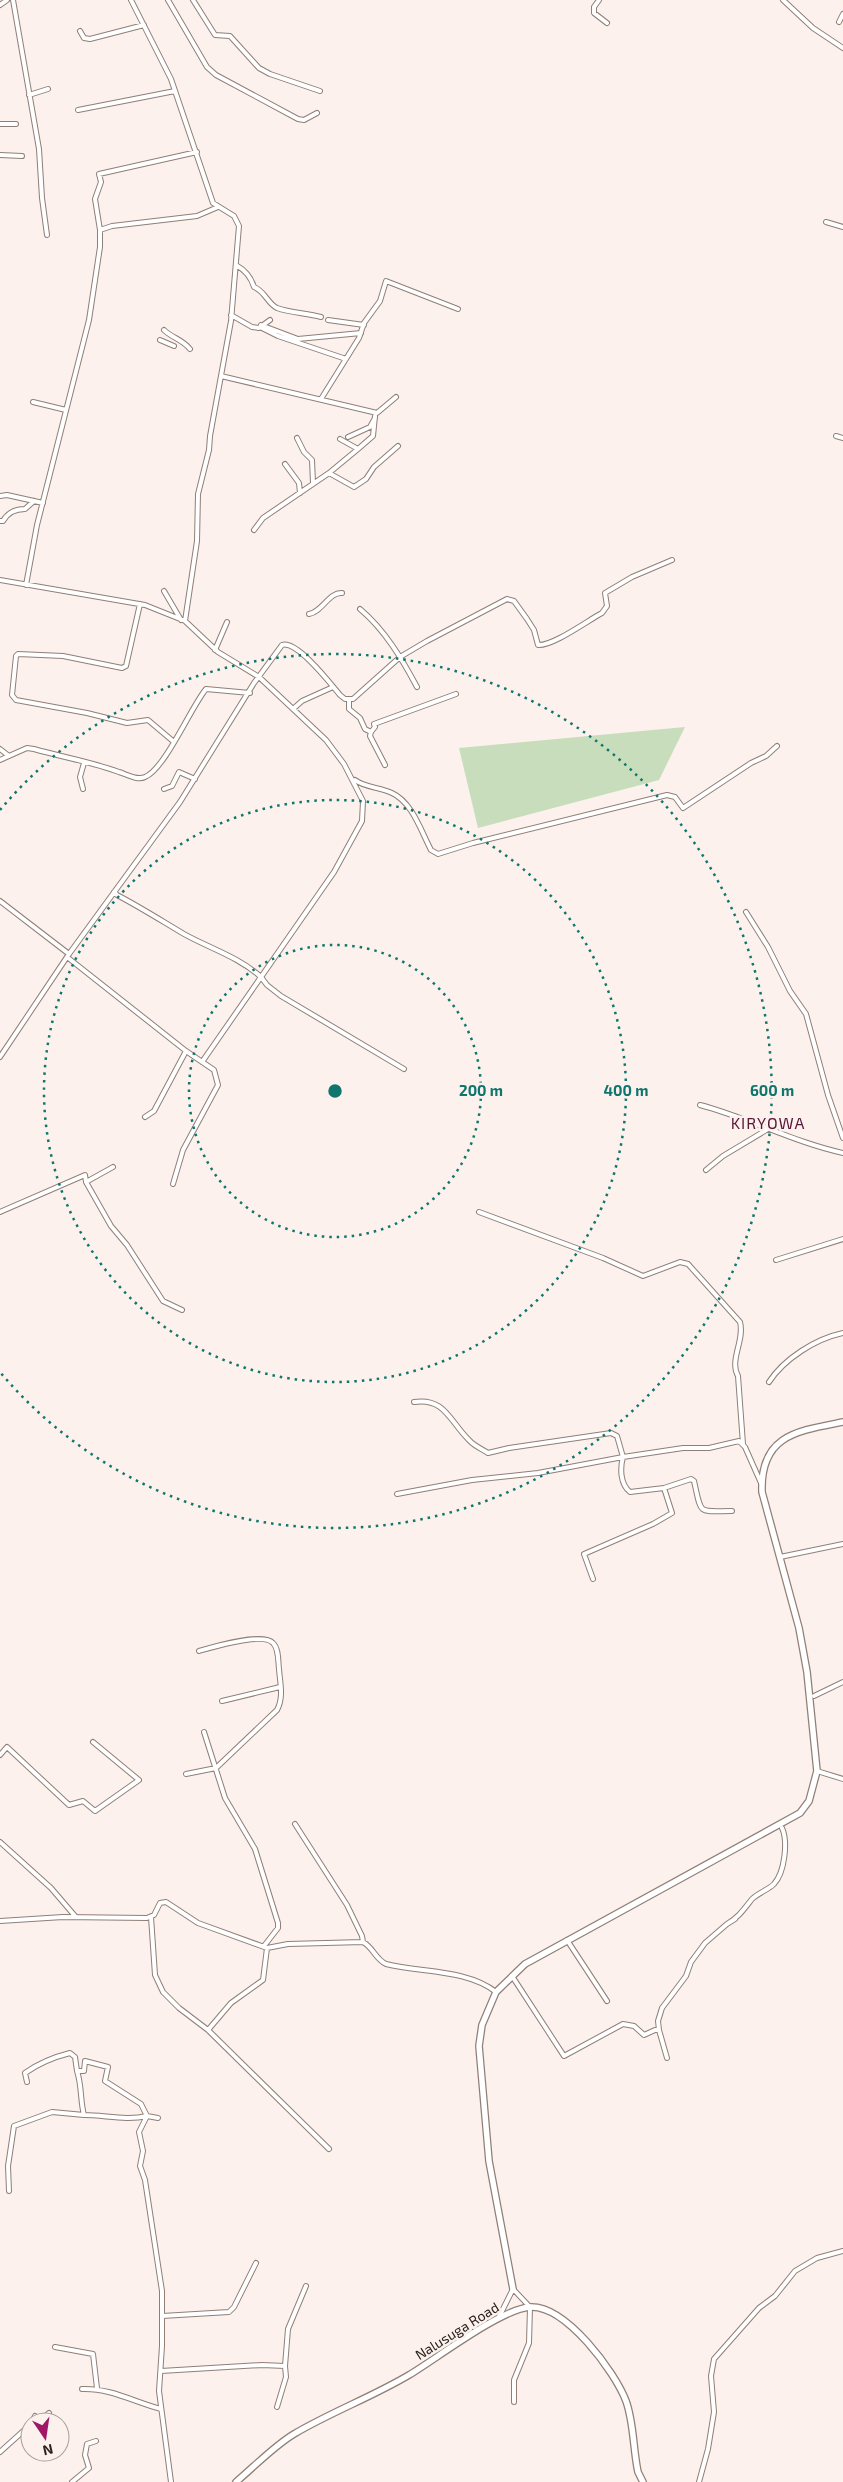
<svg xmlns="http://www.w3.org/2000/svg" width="843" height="2482" viewBox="0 0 843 2482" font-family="'Exo 2',sans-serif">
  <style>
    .green { fill: #c7ddbb }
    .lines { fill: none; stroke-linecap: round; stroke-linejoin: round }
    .street-casing { stroke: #8f7f77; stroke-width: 6 }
    .secondary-casing { stroke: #8f7f77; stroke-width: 8 }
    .street { stroke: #fff; stroke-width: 4 }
    .secondary { stroke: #fff; stroke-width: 5.5 }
    .ring { fill: none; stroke: #0f766e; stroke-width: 2.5; stroke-dasharray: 2.5 5 }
    .labels { text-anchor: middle; stroke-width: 5; stroke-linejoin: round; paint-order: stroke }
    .street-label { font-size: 14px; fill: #2a2320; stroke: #fcf1ec }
    .quarter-label { font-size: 16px; letter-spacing: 1px; fill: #59193a; stroke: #fcf1ec }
    .centre { fill: #0f766e; stroke: #fcf1ec; stroke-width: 2.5 }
    .ring-label { font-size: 15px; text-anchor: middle; font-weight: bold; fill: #0f766e; stroke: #fcf1ec; stroke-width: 5; stroke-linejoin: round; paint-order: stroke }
  </style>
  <rect width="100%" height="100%" fill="#fcf1ec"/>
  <path class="green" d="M685,727l-26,53 -181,48 -19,-80z"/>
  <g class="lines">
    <g class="street-casing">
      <path id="street" d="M13,0l26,149 3,49 5,37
        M131,0l40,79 42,124 21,13 5,10 -8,95 -21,115 -1,14 -11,44 -1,47 -12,80
        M168,0l39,67 9,8 82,44 6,1 13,-7
        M193,0l22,35 15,1 29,32 11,6 50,17
        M599,0l-5,7v6l13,10
        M783,0l30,28 30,20
        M0,5l7,-5
        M839,22l4,-8
        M80,31l4,7 6,1 54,-14
        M29,95l19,-6
        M78,110l97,-19
        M0,124h16
        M0,155l22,1
        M826,222l17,5
        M100,230l12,-4 85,-10 21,-9
        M236,265c9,5 15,12 18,22 11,4 13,16 23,21 14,5 30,5 44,9
        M231,315l21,12 7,1 11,-8
        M328,320l36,5
        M261,325l37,14 63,-6
        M260,327l18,9 68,23
        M164,330c8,8 18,9 26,19
        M160,340l14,6
        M221,376l156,37 19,-16
        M321,399l38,-61 5,-15 16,-22 6,-20 72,28
        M33,402l33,8
        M836,436l7,2
        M348,437l22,-10 5,-9
        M297,438l7,14 8,8 1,23
        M340,439l18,10 15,-13 2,-20
        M358,449l-29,24 25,14 12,-8 8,-12 24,-21
        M285,464l14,19 1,10
        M0,496l7,-1 36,8
        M0,521h3c5,-9 12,-12 22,-12l9,-8
        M254,530l9,-12 66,-45
        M0,580l145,25 40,16 33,31 41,25 67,63 18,24 19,37 -1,20 -28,51 -73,105 6,8 14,11 123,73
        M26,585l11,-60 52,-205 11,-73v-17l-5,-31 6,-17 -2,-8 98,-22
        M164,591l17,29
        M140,604l-14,62 -4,2 -59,-12 -45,-2 -2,2 -4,39 4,5 71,13 40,10 21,-3 26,22
        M360,609c25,21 42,50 57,78
        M309,614c13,-2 20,-22 33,-21
        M215,650l12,-28
        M349,700v9l11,9 5,11 6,3 4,-5 -1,-3 82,-30
        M293,709l9,-8 31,-14
        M371,732l-1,4 15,29
        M0,749l9,7
        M0,760l27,-12 7,1c28,8 58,13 85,23 7,2 18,9 26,5 20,-8 46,-70 61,-88l44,4
        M355,780c11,8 25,7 37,13 20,9 29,38 39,57l7,4 35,-11 194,-48 8,2 8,11 68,-45 15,-7 11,-10
        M83,789l-3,-12 4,-14
        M164,789l8,-3 7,-14 16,7
        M114,892l3,3c23,12 45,26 67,39 25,14 55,23 77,43l-59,85
        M0,901l69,53
        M746,912l22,35 22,44 16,23 22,81 15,43
        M67,957l119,94 28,19 4,15 -35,65 -10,34
        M0,1057l69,-103 111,-152 74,-119 28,-38c15,-5 48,38 58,50l5,4h8l47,-42 27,-16 80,-42 7,2 13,18 7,11 4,15c15,1 49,-24 64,-32l5,-7 -2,-13 27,-16 40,-17
        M700,1105c49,13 93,37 143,48
        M145,1117l9,-6 32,-60
        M706,1170l17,-14 45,-27
        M86,1182l27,-15
        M0,1212l85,-37 1,7 25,44 16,19 36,56 19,9
        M479,1212l124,46 40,18 37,-14 8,2 52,58c5,18 -11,38 -2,54l5,68
        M776,1260l67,-21
        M769,1382c15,-23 46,-43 74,-49
        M664,1488l27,-9 3,2c8,35 3,30 38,30
        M397,1494l75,-14 66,-7 85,-16 -6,-21 -6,-3 -102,15 -21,5c-6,-4 -14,-7 -19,-13 -19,-18 -24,-43 -55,-38
        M780,1557l63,-13
        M593,1579l-9,-25 69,-30 19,-11 -8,-25 -34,4c-10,-8 -10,-24 -7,-35l60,-9h26l30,-7 6,6 16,36
        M814,1696l29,-14
        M222,1701l58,-14
        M204,1732l21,66 30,51 23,74v5l-14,18
        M0,1755l7,-8 62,58 14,-4 12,10 44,-31 -46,-38
        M817,1771l26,8
        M186,1774l30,-6 61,-58c7,-13 3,-27 2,-41 -1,-8 0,-20 -6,-26 -10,-11 -60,4 -74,8
        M295,1824l52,81 15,31 1,6
        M0,1842l51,46 24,28
        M151,1917l4,58 8,17 16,16 29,22 121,119
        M735,1919l-8,5c12,-7 17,-15 25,-25 6,-6 16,-9 22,-15 11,-12 14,-43 8,-56
        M0,1921l63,-4 84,1 7,-3 6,-12 6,-1 32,21 69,25 21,-4 75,-2c10,5 12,17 23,22 36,9 80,5 110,28
        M567,1940l40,61
        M512,1976l52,80 59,-32 11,2 10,9 11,-5h4
        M208,2030l23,-27 32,-23 4,-32
        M667,2058l-8,-28 -1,-9 4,-13 24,-32 5,-14 14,-19 22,-19
        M27,2082l-2,-9c14,-10 29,-16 45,-20l5,4 2,14h7l1,-10 23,6 -3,14 36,23 6,12c-21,5 -42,-1 -63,-1 -4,-15 -2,-29 -7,-44
        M158,2118l-11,-2 -8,16 4,19 -3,15 5,14 17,111v55l-3,45 12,91
        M9,2191l-1,-25 6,-40 38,-14 32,3
        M162,2316l67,-4 5,-5 22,-44
        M498,2319l15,-30 17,18 -1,36 -15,37v22
        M55,2347l38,7 4,34
        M285,2366l3,-37 18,-43
        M161,2371l101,-6 23,1 1,11 -9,30
        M82,2389c29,-1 52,13 79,20
        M32,2422l3,-6 4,6 10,-9
        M0,2452l30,-27
        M72,2482l17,-14 -4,-13 2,-11 9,-3
        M699,2482l9,-33 6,-37 -3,-36 3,-17 45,-51 16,-12 20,-25 22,-13 26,-7"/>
    </g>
    <g class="secondary-casing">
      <path id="secondary" d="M513,2289l-24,-128 -10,-115 3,-21 14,-33 29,-28 275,-151 9,-12 8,-30 -10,-99 -8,-44 -37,-136c-2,-57 35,-61 81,-70
        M236,2482c19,-16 38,-36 58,-48 37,-22 78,-37 115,-59 27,-16 92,-66 121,-68 36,-2 85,65 96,94 8,22 7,48 12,71l5,10"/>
    </g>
    <use href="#street" class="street"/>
    <use href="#secondary" class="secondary"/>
  </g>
  <g class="ring">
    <circle cx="335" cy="1091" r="146"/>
    <circle cx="335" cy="1091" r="291"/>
    <path d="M0 810A437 437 0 1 1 0 1372"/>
  </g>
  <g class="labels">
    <g class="street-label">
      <text transform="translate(457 2331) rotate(-32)" y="5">Nalusuga Road</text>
    </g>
    <g class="quarter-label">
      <text x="768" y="1129">KIRYOWA</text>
    </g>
  </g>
  <circle cx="335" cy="1091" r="8" class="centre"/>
  <g class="ring-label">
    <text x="481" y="1096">200 m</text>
    <text x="626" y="1096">400 m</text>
    <text x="772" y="1096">600 m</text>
  </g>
  <g transform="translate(45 2437) rotate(167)"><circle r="24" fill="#fcf1ec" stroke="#a89f9a"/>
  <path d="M0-4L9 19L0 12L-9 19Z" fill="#a01865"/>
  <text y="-8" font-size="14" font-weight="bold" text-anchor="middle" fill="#2a2320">N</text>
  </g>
</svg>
